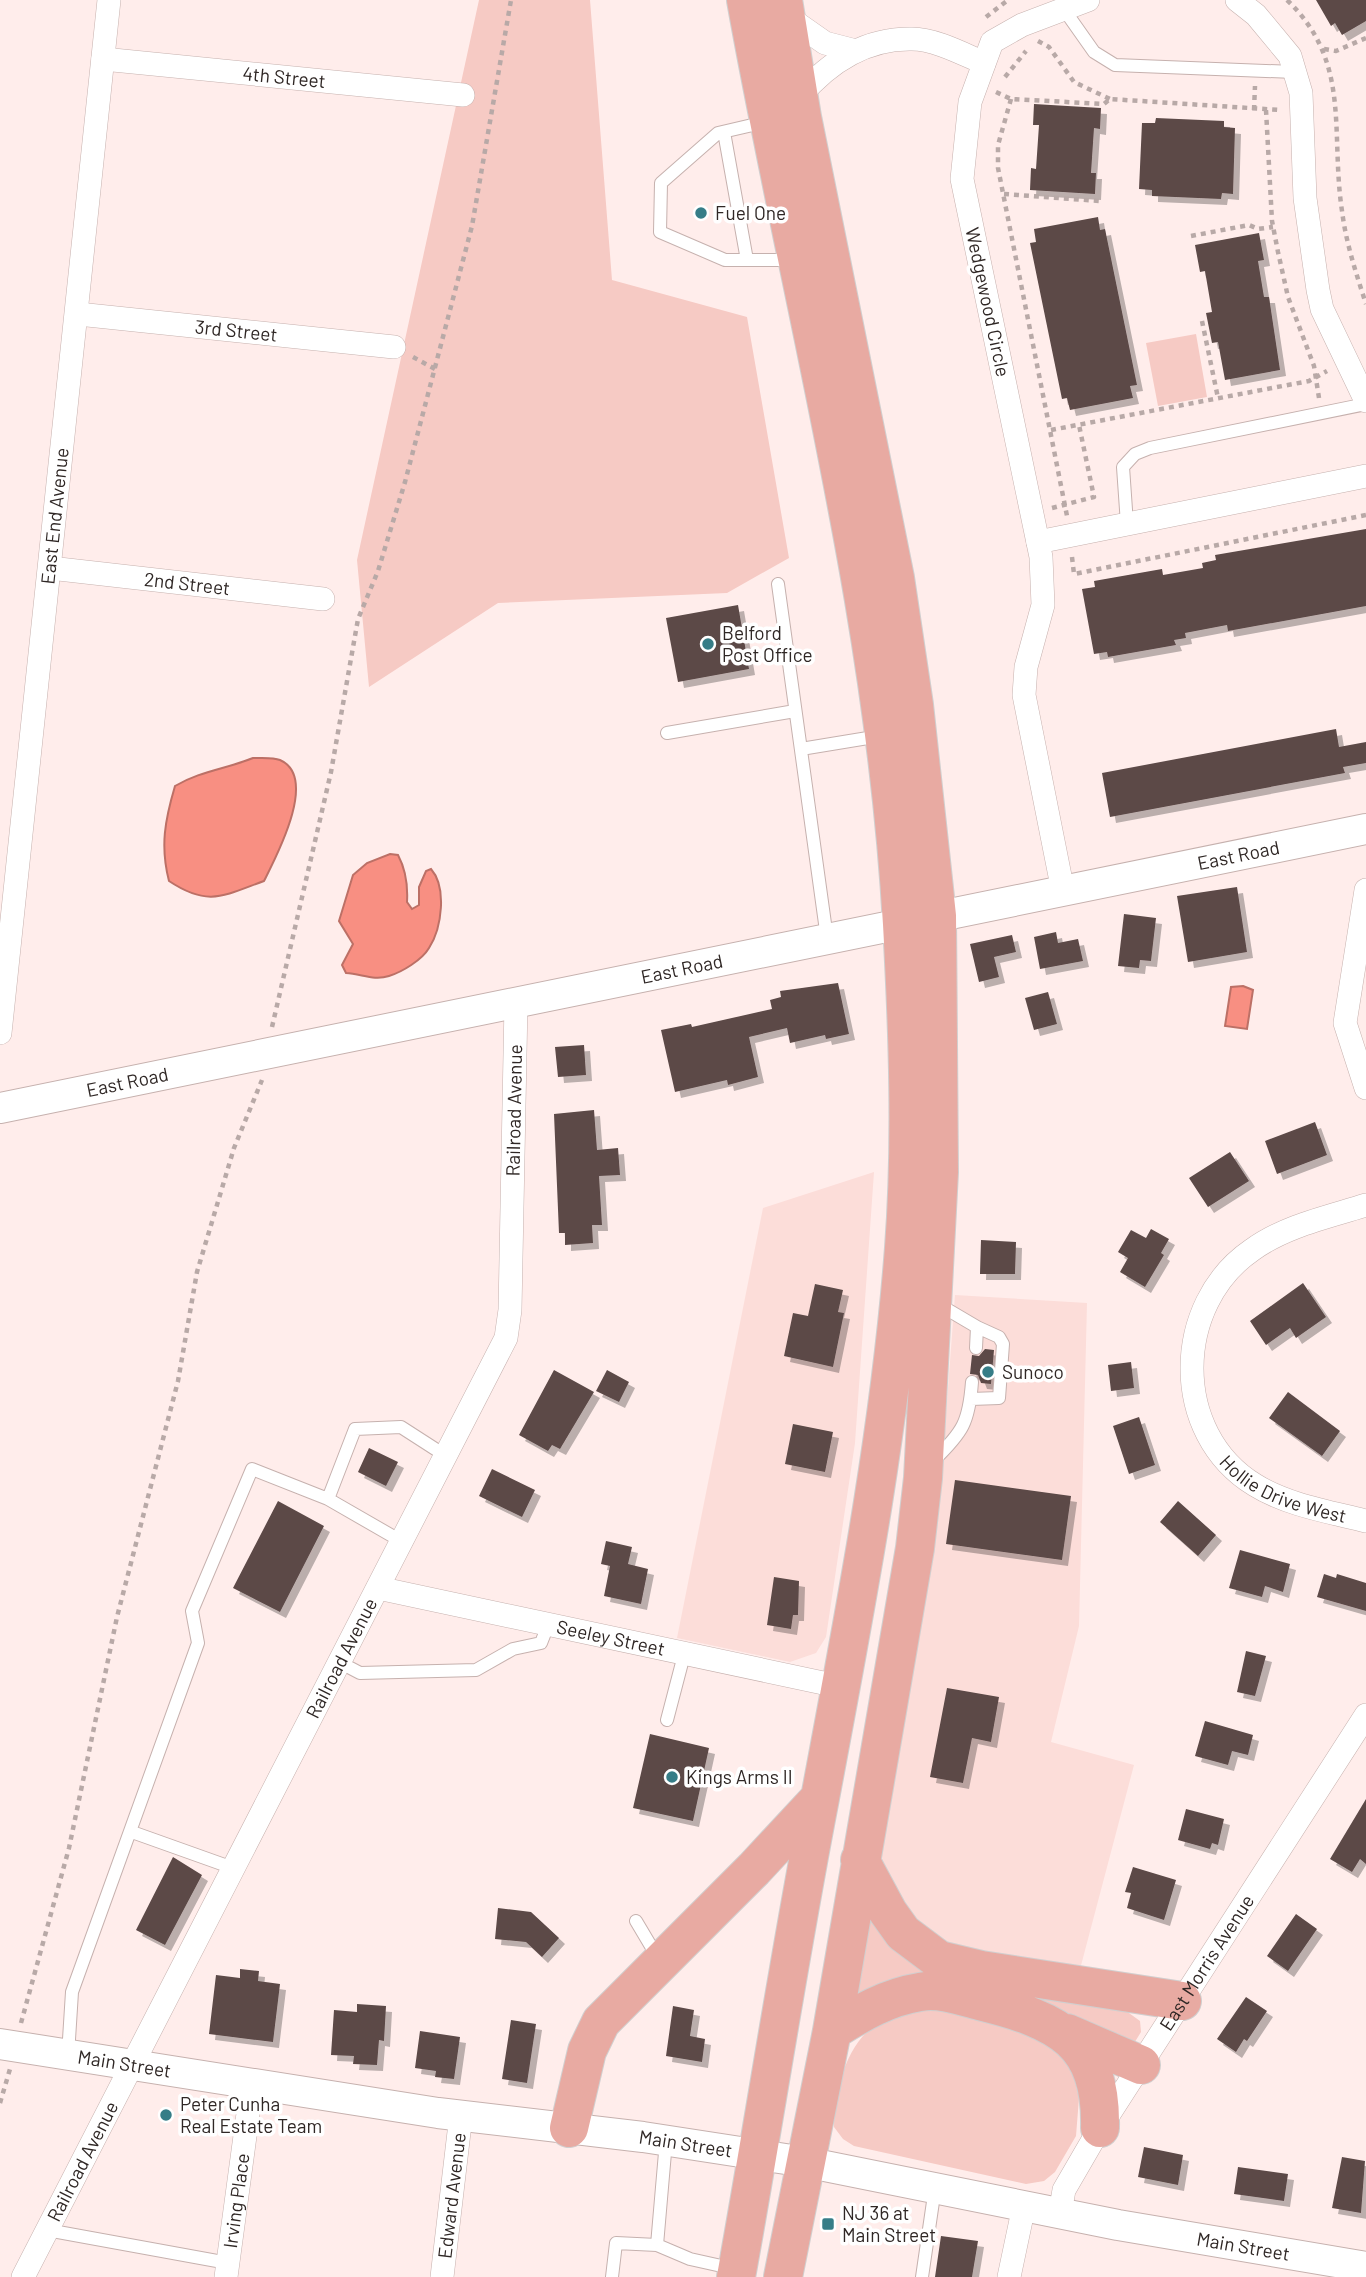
<svg xmlns="http://www.w3.org/2000/svg" width="1366" height="2277" viewBox="0 0 1366 2277" font-family="Barlow,sans-serif">
  <style>
    .built { fill: #fcddd9 }
    .green { fill: #f6cac4 }
    .water { fill: #f88f82; stroke: #bc7066; stroke-width: 2 }
    .building { fill: #5b4947; filter: url(#shadow) }
    .lines { fill: none; stroke-linecap: round; stroke-linejoin: round }
    .service-casing { stroke: #c6b1ae; stroke-width: 14 }
    .minor-casing { stroke: #c6b1ae; stroke-width: 24 }
    .tertiary-casing { stroke: #c6b1ae; stroke-width: 32 }
    .trunk-casing { stroke: #d1cfcf; stroke-width: 40 }
    .path { stroke: #b8a9a7; stroke-width: 4.5; stroke-dasharray: 5 5; stroke-linecap: butt }
    .service { stroke: #fff; stroke-width: 12 }
    .minor { stroke: #fff; stroke-width: 23 }
    .tertiary { stroke: #fff; stroke-width: 30 }
    .trunk { stroke: #e8aaa2; stroke-width: 38 }
    .poi-dot { fill: #367d87; stroke: #fff; stroke-width: 2.5 }
    .labels { text-anchor: middle; stroke-width: 7; stroke-linejoin: round; paint-order: stroke }
    .street-label { font-size: 19px; fill: #2f2725; stroke: #fff }
    .poi-label { font-size: 19px; fill: #2f2725; stroke: #fff; text-anchor: start }
  </style>
  <defs>
    <filter id="shadow"><feDropShadow dx="6" dy="6" stdDeviation="0" flood-color="#0004"/></filter>
  </defs>
  <rect width="100%" height="100%" fill="#ffedeb"/>
  <path class="built" d="M874,1172l-19,271 -29,194 -10,16 -26,9 -113,-24 86,-430z
    M955,1295l132,8 -8,323 -28,116 83,23 -55,208 -100,-13 -69,-31 -31,-69 64,-405z"/>
  <path class="green" d="M479,0h111l22,280 135,37 42,241 -62,35 -229,10 -129,84 -12,-127z
    M1196,334l11,63 -49,9 -12,-63z
    M869,1906l68,68 -74,24 -8,-6z
    M985,1985l137,23 18,13 1,11 -8,13z
    M916,2004l114,26 41,34 8,34 -3,38 -21,36 -11,9 -18,3 -172,-38 -11,-7 -9,-12c1,-39 12,-84 47,-107 11,-6 24,-11 35,-16z"/>
  <path class="water" d="M253,758c8,0 20,-1 27,2 39,17 -4,97 -16,121 -41,15 -56,26 -95,0 -9,-35 -4,-61 6,-95 25,-15 51,-17 78,-28z
    M390,854l8,1c8,15 10,30 9,47l5,7 7,-4v-18l7,-16 5,-2c16,18 11,59 -2,79 -7,12 -27,24 -40,28 -15,5 -27,-2 -43,-3l-4,-8 11,-21 -14,-23 14,-46 14,-12z
    M1243,986l10,4 -6,39 -22,-3 6,-39z"/>
  <path class="building" d="M1316,0h50v21l-24,14 -7,-12 -4,3z
    M1034,104l67,4 -1,21 -6,-1 -3,45h5l-1,21 -65,-4 1,-22 5,1 3,-44h-6z
    M1156,118l68,3v6l11,1 -2,66 -11,-1 -1,6 -69,-3v-6l-13,-1 3,-66h13z
    M1098,217l2,13 5,-1 32,156 -7,1 3,12 -63,12 -3,-12 -5,1 -32,-156 6,-1 -2,-13z
    M1259,233l5,27 -6,1 6,36h5l11,73 -55,10 -7,-38 -6,1 -6,-30 6,-1 -7,-41 -5,1 -5,-27z
    M1366,529v77l-138,25 -1,-6 -42,8 1,5 -12,2 2,5 -68,12 -1,-5 -13,2 -12,-65 13,-2 -1,-6 68,-12 1,6 40,-7 -1,-5 14,-3 -1,-5z
    M738,605l11,64 -71,13 -12,-64z
    M1336,729l3,18 27,-5v21l-23,4 2,6 -235,44 -8,-44z
    M1237,887l10,65 -59,10 -11,-66z
    M1124,914l32,4 -5,43 -11,-1 -1,8 -21,-2z
    M1056,932l2,11 20,-4 5,22 -43,8 -6,-32z
    M1012,935l4,17 -22,5 5,20 -20,5 -9,-38z
    M838,983l11,51 -23,5 -1,-4 -35,8 -3,-15 -38,9 9,40 -30,8 -1,-5 -52,12 -14,-62 30,-6 1,3 80,-18 -2,-9 11,-3 -1,-6z
    M1048,992l9,32 -23,6 -9,-32z
    M584,1045l2,30 -28,2 -3,-30z
    M594,1110l3,40 21,-2 2,27 -21,1 3,49h-10l1,18 -28,2v-12h-6l-5,-119z
    M1315,1122l12,33 -50,19 -12,-33z
    M1230,1152l19,29 -41,26 -19,-29z
    M1151,1229l18,10 -8,14 3,2 -19,32 -25,-15 8,-14 -10,-6 13,-22 15,8z
    M981,1240l35,2 -1,32h-35z
    M1303,1283l23,34 -30,21 -6,-10 -24,17 -16,-24z
    M815,1284l28,6 -5,22 6,1 -11,54 -49,-11 9,-43 15,3z
    M985,1349l9,1 -3,34 -10,-1 -3,-8 -8,-1 2,-19 7,1z
    M1131,1362l3,26 -23,3 -3,-26z
    M554,1370l40,22 -34,57 -8,-4 -4,6 -29,-16z
    M607,1370l22,12 -10,20 -23,-11z
    M1288,1392l52,39 -18,25 -53,-38z
    M1139,1417l16,48 -26,9 -16,-48z
    M793,1424l40,8 -8,40 -40,-8z
    M369,1448l29,14 -12,24 -28,-14z
    M492,1469l43,21 -13,27 -43,-21z
    M955,1480l116,16 -9,64 -116,-16z
    M278,1501l46,25 -44,86 -47,-24z
    M1178,1501l38,34 -18,21 -38,-34z
    M606,1541l26,6 -4,17 20,5 -7,35 -37,-8 6,-30 -9,-2z
    M1240,1550l50,14 -7,28 -18,-6 -3,11 -33,-9z
    M1324,1574l12,4 1,-4 29,9v28l-49,-14z
    M774,1577l25,4 -1,34h-5l-2,14 -24,-4z
    M1246,1651l20,5 -11,40 -18,-4z
    M947,1688l52,9 -8,45 -19,-4 -9,45 -33,-6z
    M1205,1721l48,14 -5,20 -16,-4 -4,14 -33,-9z
    M650,1734l59,14 -16,73 -60,-13z
    M1366,1799v65l-6,-5 -8,13 -22,-13z
    M1186,1809l38,10 -6,26 -6,-2 -2,6 -32,-9z
    M173,1857l29,18 -37,70 -29,-15z
    M1133,1867l43,13 -12,40 -37,-12 4,-15 -6,-1z
    M498,1908l33,4 28,26 -17,19 -16,-15 -31,-3z
    M1296,1914l21,15 -29,42 -21,-15z
    M240,1969l19,2 -1,10 22,3 -7,58 -64,-8 7,-59 24,3z
    M1246,1997l21,14 -20,30 -3,-2 -8,13 -19,-13z
    M357,2004l29,2 -2,35 -5,-1 -2,25 -24,-1 1,-8 -23,-1 3,-45 23,2z
    M673,2006l21,4 -4,26 15,3 -3,23 -36,-6z
    M511,2020l25,4 -9,59 -25,-4z
    M420,2031l40,6 -6,42 -19,-2 1,-6 -21,-3z
    M1144,2147l39,8 -5,30 -40,-8z
    M1342,2157l23,4 -4,52 -29,-5z
    M1238,2167l50,7 -4,27 -50,-7z
    M941,2236l37,5 -6,36h-37z"/>
  <g class="lines">
    <g class="service-casing">
      <path id="service" d="M1063,8l31,44 21,13 179,7
        M765,122l-47,11 -57,50 -1,49 65,28h68
        M724,132l23,128
        M1127,524l-4,-57 12,-13 15,-6 216,-44
        M778,584l49,354
        M667,733l128,-22
        M801,749l79,-13
        M938,1304l39,23 -1,21
        M971,1399l28,-1 4,-54 -4,-7 -22,-10
        M934,1460c29,-28 35,-38 38,-78
        M401,1541l-73,-42 27,-70 46,-2 45,29
        M339,1662l21,11 116,-3 37,-21 28,-6 7,-18
        M667,1720l17,-65
        M132,1832l101,36
        M636,1921l22,37
        M68,2055l4,-63 126,-349 -6,-32 60,-142 76,30
        M47,2230l181,33
        M657,2245l9,-104
        M612,2277l4,-34 41,2 33,14 45,10
        M922,2277l13,-89"/>
    </g>
    <g class="minor-casing">
      <g id="minor">
        <path d="M1237,0l19,15 34,41 11,37 4,105 13,92 4,19 44,92"/>
        <path d="M785,15l40,28 31,8"/>
        <path id="s1" d="M103,59l360,36"/>
        <path d="M799,97c29,-34 66,-59 113,-58 23,0 51,15 72,24"/>
        <path id="s2" d="M78,314l316,33"/>
        <path d="M1038,542l328,-66"/>
        <path id="s3" d="M50,568l273,31"/>
        <path d="M1366,890l-21,133 21,65"/>
        <path d="M1063,891l-39,-196 2,-28 17,-62 -2,-48 -79,-378 8,-77 22,-60 30,-17 66,-25"/>
        <path id="s4" d="M0,1033l109,-1033"/>
        <path id="s5" d="M1366,1205c-38,12 -81,21 -114,45 -79,54 -82,183 3,235 32,20 75,27 111,36"/>
        <path id="s6" d="M378,1588l464,99"/>
        <path id="s7" d="M1060,2213l4,-23 36,-62 266,-413"/>
        <path id="s8" d="M23,2277l483,-939 4,-28 6,-307"/>
        <path id="s9" d="M226,2277l26,-193"/>
        <path id="s10" d="M442,2277l19,-162"/>
        <path d="M1009,2277l15,-71"/>
      </g>
    </g>
    <g class="tertiary-casing">
      <g id="tertiary">
        <path id="s11" d="M0,1108l1366,-279"/>
        <path id="s12" d="M0,2044l438,69 205,24 162,25 313,63 248,42"/>
      </g>
    </g>
    <g class="trunk-casing">
      <path id="trunk" d="M783,0l19,117 93,461 19,127 23,211 2,256 -16,306 -8,70 -83,483 -49,246
        M860,1860l28,52 15,21 36,27 42,10 201,31
        M832,2031c28,-18 56,-34 88,-39 20,-4 44,5 63,10 76,19 119,40 117,126
        M1067,2033l74,32
        M569,2128l18,-77 14,-29 153,-153 66,-71
        M736,2277c29,-160 53,-320 84,-479 34,-182 70,-365 84,-550 8,-106 4,-217 -2,-324 -17,-313 -101,-617 -156,-924"/>
    </g>
    <path class="path" d="M1287,0c65,62 43,132 55,211 4,32 14,62 24,93
      M986,17l22,-17
      M1038,41l11,6 25,35 36,17
      M1324,49l12,2 30,-13
      M1005,77l21,-26
      M996,92l15,7 93,5 6,-5 170,11
      M1011,99l-13,46v23l69,348
      M1254,110l1,-24
      M1266,110l6,111 6,31 10,45 26,69 5,32
      M1004,194l95,7
      M1191,236l58,-11 9,4 15,-2
      M1202,321l16,77
      M413,357l22,12
      M1051,430l258,-49 18,-10
      M1052,508l42,-11 -15,-72
      M1072,557l2,17 292,-59
      M272,1027l59,-255 27,-153 20,-48 27,-89 67,-256 39,-226
      M21,2023l48,-175 48,-231 61,-236 19,-109 37,-124 28,-68
      M0,2103l10,-34"/>
    <use href="#service" class="service"/>
    <use href="#minor" class="minor"/>
    <use href="#tertiary" class="tertiary"/>
    <use href="#trunk" class="trunk"/>
  </g>
  <g class="poi-dot">
    <circle cx="701" cy="213" r="7"/>
    <circle cx="708" cy="644" r="7"/>
    <circle cx="988" cy="1372" r="7"/>
    <circle cx="672" cy="1777" r="7"/>
    <circle cx="166" cy="2115" r="7"/>
    <rect x="821" y="2217" width="14" height="14" rx="3.5"/>
  </g>
  <g class="labels">
    <g class="street-label">
      <text dy="7" stroke="none"><textPath href="#s1" startOffset="182">4th Street</textPath></text>
      <text transform="translate(988 302) rotate(78)" y="7">Wedgewood Circle</text>
      <text dy="7" stroke="none"><textPath href="#s2" startOffset="159">3rd Street</textPath></text>
      <text dy="7" stroke="none"><textPath href="#s4" startOffset="520">East End Avenue</textPath></text>
      <text dy="7" stroke="none"><textPath href="#s3" startOffset="138">2nd Street</textPath></text>
      <text dy="7" stroke="none"><textPath href="#s11" startOffset="1264">East Road</textPath></text>
      <text dy="7" stroke="none"><textPath href="#s11" startOffset="696">East Road</textPath></text>
      <text dy="7" stroke="none"><textPath href="#s11" startOffset="130">East Road</textPath></text>
      <text dy="7" stroke="none"><textPath href="#s8" startOffset="1284">Railroad Avenue</textPath></text>
      <text dy="7" stroke="none"><textPath href="#s5" startOffset="427">Hollie Drive West</textPath></text>
      <text dy="7" stroke="none"><textPath href="#s6" startOffset="238">Seeley Street</textPath></text>
      <text dy="7" stroke="none"><textPath href="#s8" startOffset="696">Railroad Avenue</textPath></text>
      <text dy="7" stroke="none"><textPath href="#s7" startOffset="292">East Morris Avenue</textPath></text>
      <text dy="7" stroke="none"><textPath href="#s12" startOffset="126">Main Street</textPath></text>
      <text dy="7" stroke="none"><textPath href="#s12" startOffset="693">Main Street</textPath></text>
      <text dy="7" stroke="none"><textPath href="#s8" startOffset="130">Railroad Avenue</textPath></text>
      <text dy="7" stroke="none"><textPath href="#s10" startOffset="82">Edward Avenue</textPath></text>
      <text dy="7" stroke="none"><textPath href="#s9" startOffset="77">Irving Place</textPath></text>
      <text dy="7" stroke="none"><textPath href="#s12" startOffset="1260">Main Street</textPath></text>
    </g>
    <g class="poi-label">
      <text x="715" y="220">Fuel One</text>
      <text x="722" y="640">Belford<tspan x="722" dy="22">Post Office</tspan></text>
      <text x="1002" y="1379">Sunoco</text>
      <text x="686" y="1784">Kings Arms II</text>
      <text x="180" y="2111">Peter Cunha<tspan x="180" dy="22">Real Estate Team</tspan></text>
      <text x="842" y="2220">NJ 36 at<tspan x="842" dy="22">Main Street</tspan></text>
    </g>
  </g>
</svg>
